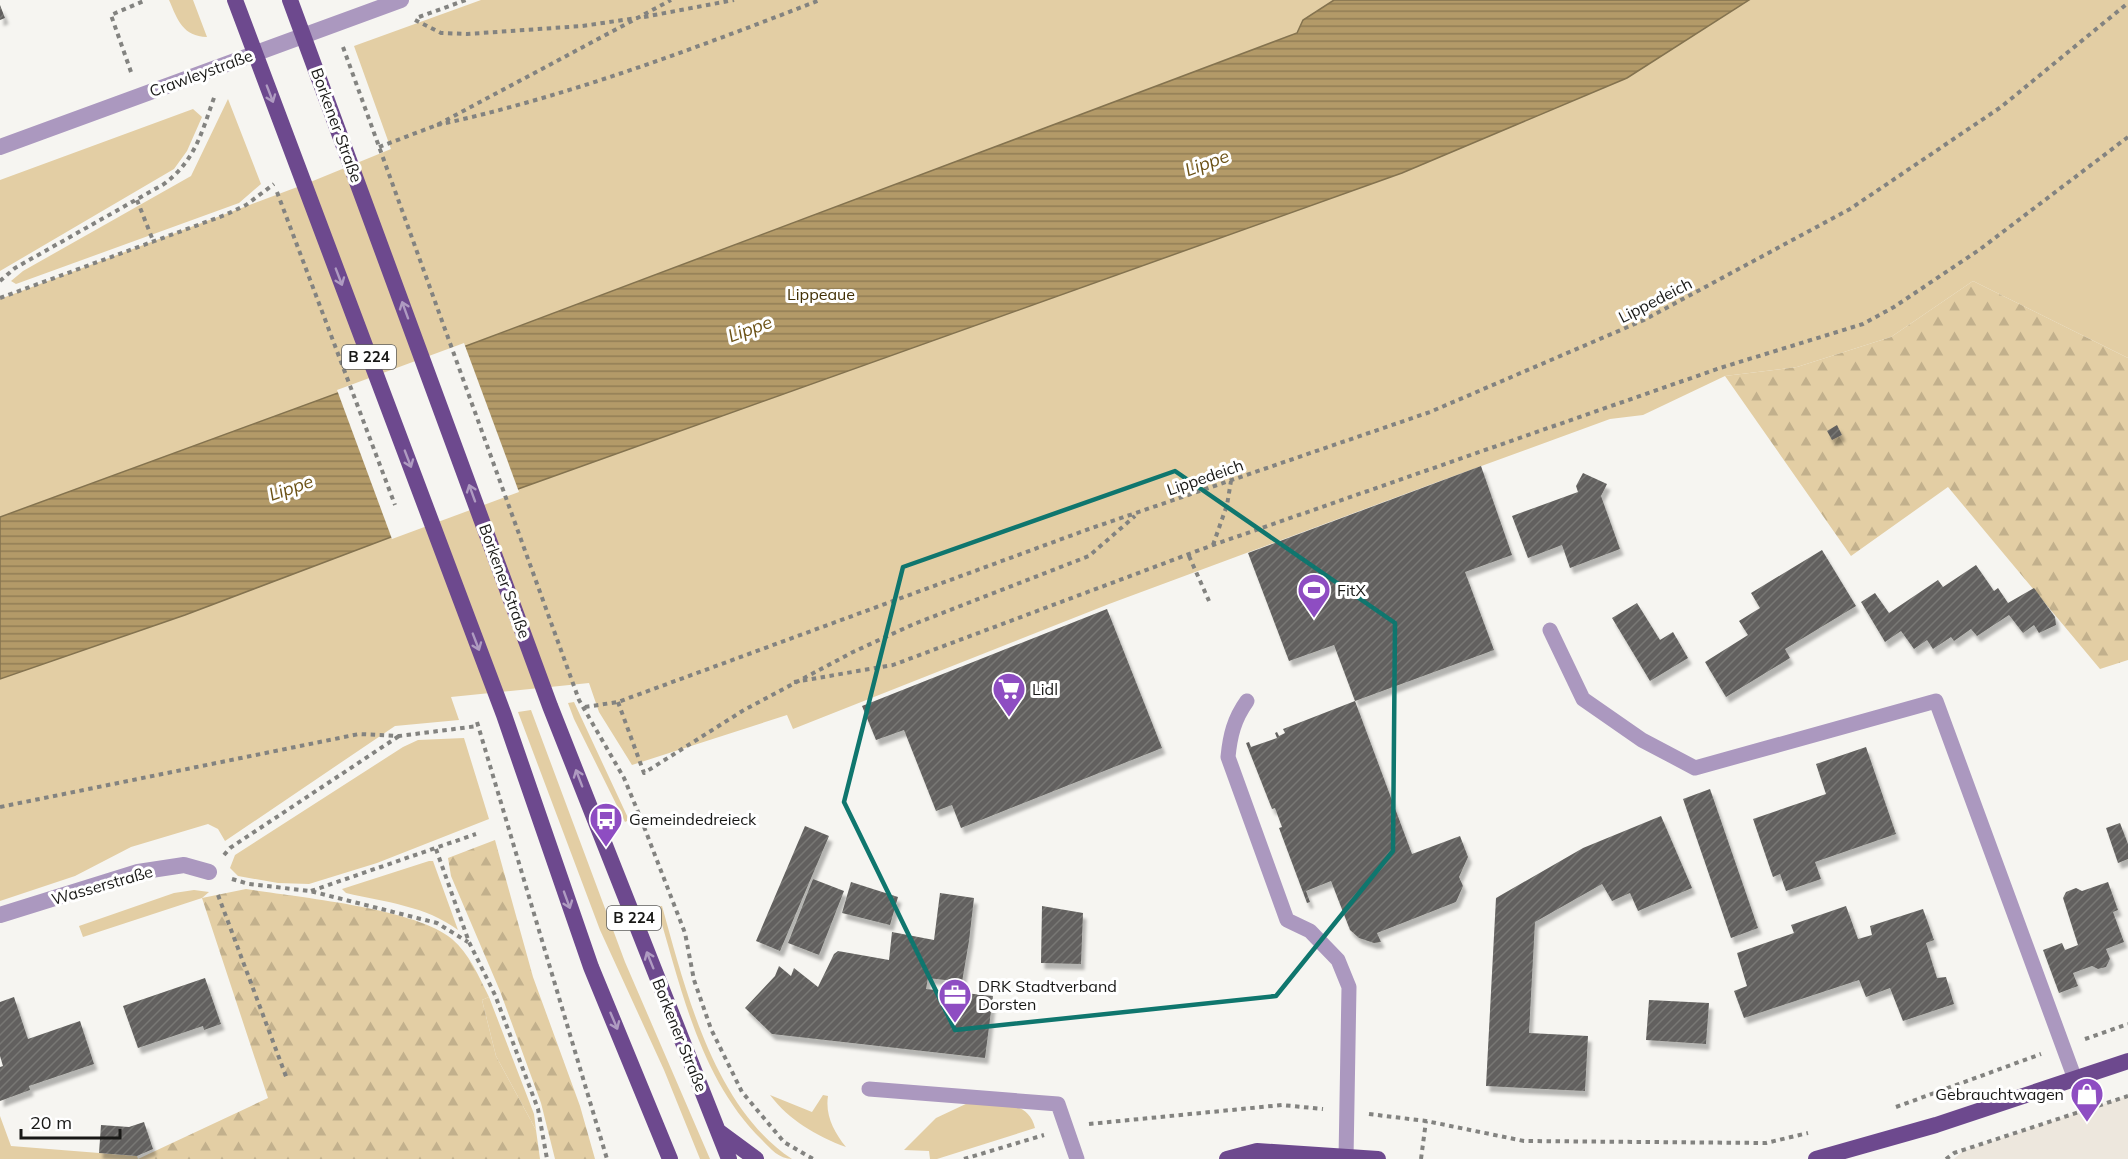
<svg xmlns="http://www.w3.org/2000/svg" width="2128" height="1159" viewBox="0 0 2128 1159" font-family="Mulish,sans-serif">
  <style>
    .built { fill: #ede7dd }
    .green { fill: #e3cea4 }
    .forest { fill: url(#forest-firs) }
    .water { fill: url(#water-rules); stroke: #84734f; stroke-width: 1.5 }
    .pier { fill: #f6f5f1 }
    .building { fill: url(#building-hatch); filter: url(#shadow) }
    .lines { fill: none; stroke-linecap: round; stroke-linejoin: round }
    .path { stroke: #838380; stroke-width: 4; stroke-dasharray: 4.5 4.5; stroke-linecap: butt }
    .service { stroke: #ab98bf; stroke-width: 15 }
    .minor { stroke: #ab98bf; stroke-width: 16 }
    .primary { stroke: #6d498e; stroke-width: 16 }
    .oneway { stroke: #af9bc1 }
    .marked { fill: none; stroke: #0f766e; stroke-width: 4.5; stroke-linejoin: round }
    .labels { text-anchor: middle; stroke-width: 6; stroke-linejoin: round; paint-order: stroke }
    .shield { fill: #fff; stroke: #5d5d5c; stroke-width: 1.5 }
    .shield-label { font-size: 15px; font-weight: bold; fill: #181816 }
    .street-label { font-size: 16px; fill: #181816; stroke: #fff }
    .park-label { font-size: 16px; fill: #412f04; stroke: #fff }
    .poi-label { font-size: 16px; fill: #181816; stroke: #fff; text-anchor: start }
    .water-label { font-size: 18px; font-style: italic; fill: #6c5216; stroke: #fff }
  </style>
  <defs>
    <pattern id="forest-firs" width="22" height="20" patternUnits="userSpaceOnUse" patternTransform="scale(1.5)"><rect width="22" height="20" fill="#e3cea4"/><path d="M5 1l3.5 6h-7zM16 11l3.5 6h-7z" fill="#c2b08c"/></pattern>
    <pattern id="water-rules" width="6" height="5" patternUnits="userSpaceOnUse" patternTransform="scale(1.5)"><rect width="6" height="5" fill="#b39a68"/><path d="M0 2.5h6" fill="none" stroke="#917d55"/></pattern>
    <pattern id="building-hatch" width="6" height="6" patternUnits="userSpaceOnUse" patternTransform="scale(1.5)"><rect width="6" height="6" fill="#62615e"/><path d="M-1 1l2-2M0 6l6-6M5 7l2-2" fill="none" stroke="#787775"/></pattern>
    <filter id="shadow"><feDropShadow dx="3.5" dy="6" stdDeviation="1.5" flood-color="#0004"/></filter>
  </defs>
  <rect width="100%" height="100%" fill="#f6f5f1"/>
  <path class="built" d="M2128,1096v63h-174l9,-8z"/>
  <path class="green" d="M169,0h24l14,37c-24,-1 -29,-16 -38,-37z
    M481,0h1647v358l-155,-77 -82,56 -94,30 -72,9 -82,39 -33,4 -178,65 -323,120 -316,125 -6,-14 -155,50 -33,-53 -10,-29 -138,14 8,23 -64,6 -170,115 -7,-12 -10,-5 -77,23 -56,29 -75,25v-602l308,-116 83,-34 -37,-103z
    M228,99l33,85 -22,19 -223,81 -5,-3 12,-10 168,-95z
    M193,109l9,8 -15,34 -13,18 -174,102v-91z
    M574,702l55,118 -4,2 -51,-103 -6,-16z
    M531,710l94,252 85,197h-10l-36,-89 -64,-140 -82,-218z
    M464,738l25,81 -112,44 -68,21 -31,-1 -40,-7 -8,-8 5,-13 168,-108 15,-7z
    M429,861h4l25,69c-32,-24 -73,-28 -112,-37l-4,-4z
    M194,890l15,2 -7,6 -119,39 -4,-11 95,-33z
    M662,906c24,86 52,201 130,253 -13,0 -21,-10 -30,-19 -62,-61 -81,-152 -105,-233z
    M489,997l45,117 2,16 -40,-74 -14,-56z
    M770,1095l42,17 11,-17 5,1c-3,19 6,36 18,51 -30,-11 -57,-27 -76,-52z
    M970,1102c23,2 58,-4 65,26l-98,31h-7l-1,-8 -25,-1 32,-32z
    M0,1116l11,30 126,10 1,3h-138z"/>
  <path class="forest" d="M1973,281l155,77v302l-28,9 -152,-182 -97,69 -126,-180 72,-9 94,-30z
    M495,840l38,137 47,129 15,53h-40l-14,-56 -41,-112 -49,-115 -3,-18z
    M246,889c49,8 170,19 206,50 17,14 27,38 37,58l-7,3 14,56 40,74 4,29h-402l130,-61 -66,-200z"/>
  <path class="water" d="M1334,0h415l-122,78 -225,95 -884,316 -333,126 -185,64v-162l466,-171 831,-313 6,-13z"/>
  <path class="pier" d="M464,343l55,149 -127,47 -55,-149z"/>
  <path class="building" d="M0,5l5,13 -5,2z
    M1837,425l5,10 -10,5 -5,-9z
    M1481,466l31,89 -47,17 29,78 -139,51 -21,-56 -45,16 -41,-108z
    M1583,473l24,11 -6,12 19,53 -50,19 -8,-23 -34,13 -16,-42 66,-24 -2,-6z
    M1822,550l34,56 -71,43 5,9 -64,39 -21,-35 43,-27 -9,-14 21,-13 -9,-15z
    M1976,565l18,26 4,-3 10,15 26,-15 21,29 1,8 -17,8 -5,-8 -11,8 -14,-18 -32,21 -6,-7 -17,12 -3,-4 -18,12 -6,-9 -13,9 -13,-18 -16,11 -24,-40 14,-9 14,20 49,-33 5,7z
    M1637,603l23,37 13,-8 15,26 -38,23 -38,-63z
    M1107,609l55,139 -201,80 -9,-23 -16,6 -32,-81 -28,10 -14,-34z
    M1355,701l57,153 48,-18 8,21 -9,20 4,9 -7,16 -79,31 4,9 -7,1 -15,-5 -9,-8 -19,-49 -25,10 4,11 -3,1 -28,-75 3,-1 -7,-19 -3,1 -26,-66 3,-1 2,5 26,-9 -2,-5 2,-1 2,4 6,-3 -2,-4z
    M1866,747l30,87 -81,28 6,17 -35,12 -6,-17 -7,3 -20,-58 73,-25 -10,-30z
    M1710,789l48,139 -27,10 -48,-139z
    M1661,816l31,72 -54,23 -8,-18 -18,8 -10,-17 -67,38 -6,111 59,3 -3,55 -99,-5 10,-188 87,-50z
    M2120,823l8,21v15l-10,4 -12,-35z
    M805,826l24,10 -49,115 -24,-10z
    M813,879l31,12 -25,64 -31,-12z
    M851,882l47,15 -8,28 -48,-12z
    M2108,882l10,28 -5,2 11,30 -18,7 4,10 -4,8 -8,2 -6,-3 -19,7 5,13 -19,7 -16,-43 19,-7 3,7 13,-5 -15,-47 3,-6 10,-4 6,3z
    M940,893l34,5 -5,43 -7,41 -34,-4 -2,11 67,7 -8,62 -213,-24 -27,-26 30,-32 4,-10 12,10 3,-8 24,19 16,-33 4,-3 51,9 3,-28 42,8z
    M1042,906l41,7 -2,51 -40,-1z
    M1846,906l12,33 14,-4 -2,-9 53,-17 11,31 -8,3 11,35 9,-1 8,27 -51,17 -13,-33 -24,9 -7,-17 -115,38 -10,-27 13,-5 -10,-33 57,-20 -3,-8z
    M205,978l16,46 -17,6 -1,-4 -65,22 -15,-42z
    M14,997l14,42 52,-18 14,43 -65,22 1,4 -30,11v-34l3,-1 -3,-10v-54z
    M1649,1000l60,3 -3,41 -60,-4z
    M144,1122l9,27 -16,7 -38,-3 2,-28 28,2z"/>
  <g class="lines">
    <path class="path" d="M419,17l47,-17
      M644,17l90,-17
      M415,20l26,13 26,1 115,-8 55,-8
      M343,47l236,653 45,78 17,41 44,114 9,47 17,49 31,63 42,50 29,17
      M131,72l-20,-57 35,-15
      M437,125c130,-28 259,-77 383,-125
      M379,147l58,-22 234,-125
      M277,192l118,313
      M137,200l17,43
      M0,281l15,-13 149,-84c32,-24 38,-53 51,-89
      M0,298l225,-83 21,-10 28,-21
      M1213,545l14,-40 4,-24
      M1189,556l20,45
      M794,682l99,-17 320,-120 507,-177 143,-44 31,-17 85,-57 149,-113
      M618,702l26,71 100,-63 109,-58 61,-28 175,-68 46,-40
      M585,707l33,-5 471,-173 341,-117 214,-92 206,-111 151,-102 127,-104
      M477,722l130,437
      M0,807l359,-73 40,2 79,-10
      M436,849l33,93 26,53 43,114 9,50
      M224,855l6,-7 169,-112
      M232,879l17,5 61,7 127,32 31,19
      M311,891l165,-57
      M218,895l69,184
      M2085,1039l43,-15
      M1896,1107l145,-53
      M1369,1114l57,7 98,20 242,2 42,-10
      M1089,1124l193,-19 41,4
      M964,1159l80,-24
      M1421,1159l5,-38
      M1946,1159l8,-6 174,-57"/>
    <path class="service" d="M1550,630l33,69 59,41 53,28 241,-67 139,378
      M1247,701c-13,18 -17,35 -19,56l59,163 23,11 28,29 11,27 -3,172
      M869,1089l189,15 19,55"/>
    <path class="minor" d="M0,147l401,-147
      M0,915l138,-43 46,-7 25,7"/>
    <path class="primary" d="M235,0l269,715 87,252 79,192
      M290,0l260,706 179,453
      M718,1131l38,28
      M1227,1159l30,-8 121,8
      M1816,1159l120,-34 192,-64"/>
  </g>
  <defs><path id="oneway-shaft" d="M-6 0H5M1.5-3L5.5 0L1.5 3" fill="none" stroke-width="1.6" stroke-linecap="round" stroke-linejoin="round" transform="scale(1.5)"/></defs>
  <g class="oneway">
    <use href="#oneway-shaft" transform="translate(270 94) rotate(69)"/>
    <use href="#oneway-shaft" transform="translate(339 277) rotate(69)"/>
    <use href="#oneway-shaft" transform="translate(405 310) rotate(-110)"/>
    <use href="#oneway-shaft" transform="translate(408 459) rotate(69)"/>
    <use href="#oneway-shaft" transform="translate(472 493) rotate(-110)"/>
    <use href="#oneway-shaft" transform="translate(476 642) rotate(69)"/>
    <use href="#oneway-shaft" transform="translate(579 778) rotate(-111)"/>
    <use href="#oneway-shaft" transform="translate(567 900) rotate(70)"/>
    <use href="#oneway-shaft" transform="translate(650 960) rotate(-112)"/>
    <use href="#oneway-shaft" transform="translate(614 1021) rotate(67)"/>
  </g>
  <path class="marked" d="M1175,471l220,152 -2,228 -117,145 -321,34 -111,-228 59,-235z"/>
  <defs>
    <g id="stadium-pin" transform="scale(1.725)"><path d="M0 17L-7.5 6A9.5 9.5 0 1 1 7.5 6Z" fill="#8e4dc2" stroke="#fff"/><path d="M0-5a6.5 5 0 1 0 0 10a6.5 5 0 1 0 0-10ZM-3.5-1.8h7v3.6h-7Z" fill="#fff"/></g>
    <g id="supermarket-pin" transform="scale(1.725)"><path d="M0 17L-7.5 6A9.5 9.5 0 1 1 7.5 6Z" fill="#8e4dc2" stroke="#fff"/><path d="M-6-5.5h2.5l.6 2H6L4.5 2H-2.5L-4.4-4H-6ZM-1.5 3.2a1.3 1.3 0 1 0 .1 0ZM3 3.2a1.3 1.3 0 1 0 .1 0Z" fill="#fff"/></g>
    <g id="bus-pin" transform="scale(1.725)"><path d="M0 17L-7.5 6A9.5 9.5 0 1 1 7.5 6Z" fill="#8e4dc2" stroke="#fff"/><path d="M-5-6H5V4H4V6H2V4H-2V6H-4V4H-5ZM-3.5-4V0h7V-4ZM-3.5 1.2v1.5H-2V1.2ZM2 1.2v1.5H3.5V1.2Z" fill="#fff"/></g>
    <g id="office-pin" transform="scale(1.725)"><path d="M0 17L-7.5 6A9.5 9.5 0 1 1 7.5 6Z" fill="#8e4dc2" stroke="#fff"/><path d="M-6-3h4V-5.5h4V-3h4V5H-6ZM-1-4.5V-3h2v-1.5ZM-6 0V1H6V0Z" fill="#fff"/></g>
    <g id="shop-pin" transform="scale(1.725)"><path d="M0 17L-7.5 6A9.5 9.5 0 1 1 7.5 6Z" fill="#8e4dc2" stroke="#fff"/><path d="M-5-2.5h2.3a2.7 3.5 0 0 1 5.4 0H5L5.5 6h-11ZM-1.5-2.5h3a1.5 2.3 0 0 0-3 0Z" fill="#fff"/></g>
  </defs>
  <g fill-rule="evenodd">
    <use href="#stadium-pin" x="1314" y="590"/>
    <use href="#supermarket-pin" x="1009" y="689"/>
    <use href="#bus-pin" x="606" y="819"/>
    <use href="#office-pin" x="955" y="995"/>
    <use href="#shop-pin" x="2087" y="1094"/>
  </g>
  <g class="labels">
    <g class="shield">
      <rect x="342" y="345" width="54" height="24" rx="4.5"/>
      <rect x="607" y="906" width="54" height="24" rx="4.5"/>
    </g>
    <g class="shield-label">
      <text x="369" y="362">B 224</text>
      <text x="634" y="923">B 224</text>
    </g>
    <g class="street-label">
      <text transform="translate(201 73) rotate(-20)" y="6">Crawleystraße</text>
      <text transform="translate(337 125) rotate(70)" y="6">Borkener Straße</text>
      <text transform="translate(1655 300) rotate(-27)" y="6">Lippedeich</text>
      <text transform="translate(1205 477) rotate(-19)" y="6">Lippedeich</text>
      <text transform="translate(505 581) rotate(70)" y="6">Borkener Straße</text>
      <text transform="translate(102 885) rotate(-16)" y="6">Wasserstraße</text>
      <text transform="translate(680 1035) rotate(68)" y="6">Borkener Straße</text>
    </g>
    <g class="park-label">
      <text x="821" y="300">Lippeaue</text>
    </g>
    <g class="poi-label">
      <text x="1337" y="596">FitX</text>
      <text x="1032" y="695">Lidl</text>
      <text x="629" y="825">Gemeindedreieck</text>
      <text x="978" y="992">DRK Stadtverband<tspan x="978" dy="18">Dorsten</tspan></text>
      <text x="2064" y="1100" text-anchor="end">Gebrauchtwagen</text>
    </g>
    <g class="water-label">
      <text transform="translate(1207 163) rotate(-20)" y="6">Lippe</text>
      <text transform="translate(750 329) rotate(-20)" y="6">Lippe</text>
      <text transform="translate(291 488) rotate(-19)" y="6">Lippe</text>
    </g>
  </g>
  <path d="M21 1129v9h99v-9" fill="none" stroke="#181816" stroke-width="3"/>
  <text x="30" y="1129" font-size="18" fill="#181816" stroke="#ffffff" stroke-width="4.5" paint-order="stroke">20 m</text>
</svg>
